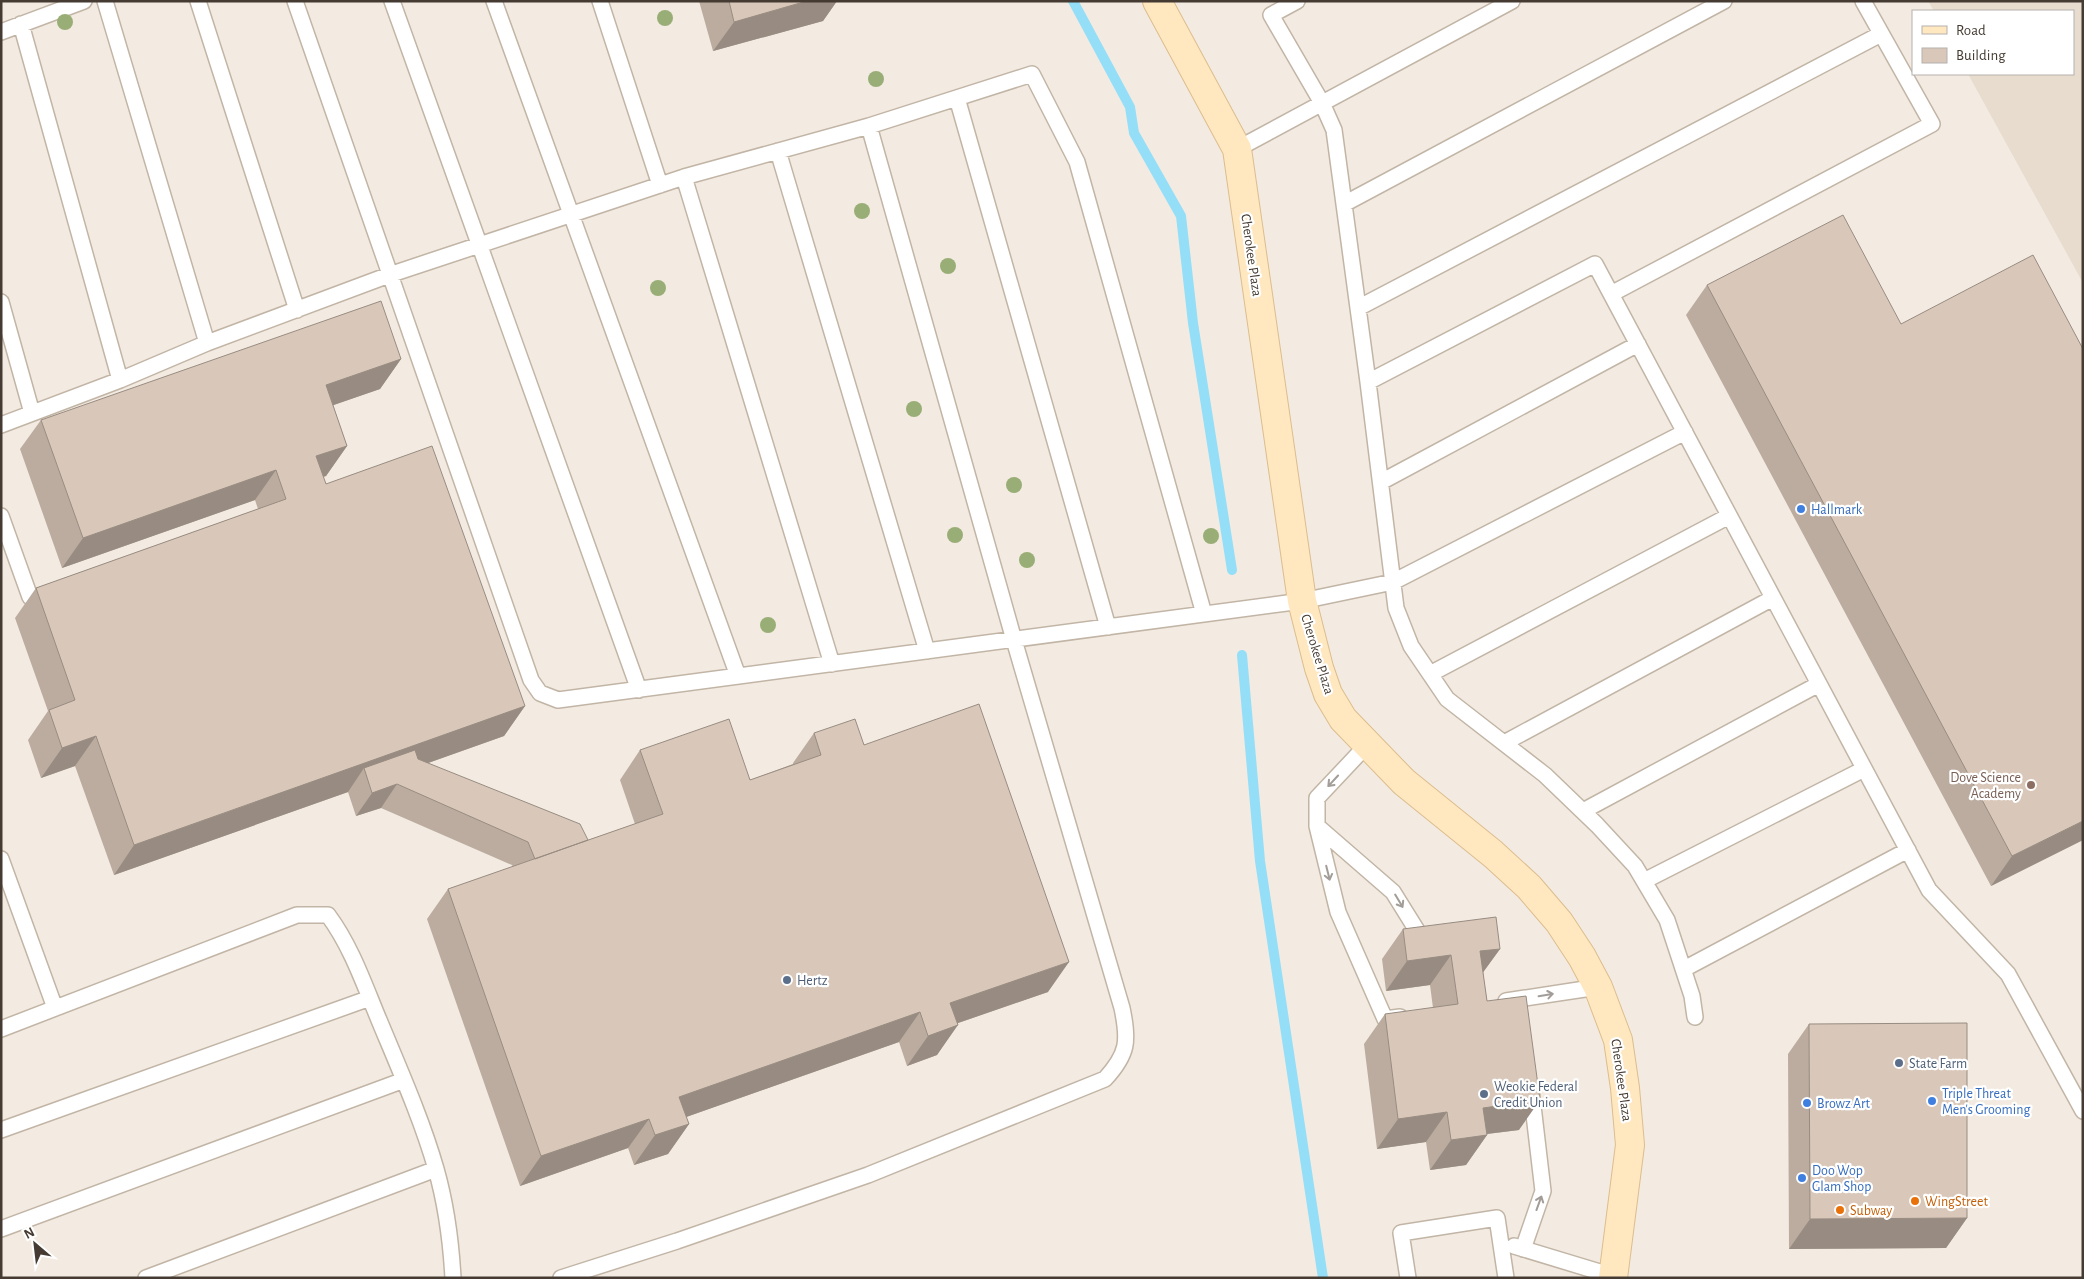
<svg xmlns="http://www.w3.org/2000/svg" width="2084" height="1279" viewBox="0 0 2084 1279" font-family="'Alegreya Sans',sans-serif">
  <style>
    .residential { fill: #e8dccf }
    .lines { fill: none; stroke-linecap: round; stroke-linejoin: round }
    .stream { stroke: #95def8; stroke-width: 10 }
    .lane-casing { stroke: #c2b5a6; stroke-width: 18 }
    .secondary-casing { stroke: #dcbd8d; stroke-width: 30 }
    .lane { stroke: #fff; stroke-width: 15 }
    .secondary { stroke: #ffe7c0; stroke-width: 28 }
    .tree { fill: #99ae76 }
    .wall { fill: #bbac9f }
    .shaded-wall { fill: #988c82 }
    .building { fill: #d9c8b9; stroke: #988c82 }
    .oneway { stroke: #a29d98 }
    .shop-dot { fill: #3f7fe0; stroke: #fff; stroke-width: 2 }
    .education-dot { fill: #8d6e63; stroke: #fff; stroke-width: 2 }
    .service-dot { fill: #5c6f8a; stroke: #fff; stroke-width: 2 }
    .food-dot { fill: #e8710a; stroke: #fff; stroke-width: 2 }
    .labels { text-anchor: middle; stroke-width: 4.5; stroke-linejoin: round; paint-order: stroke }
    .street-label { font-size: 14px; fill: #453b32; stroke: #fff }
    .shop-label { font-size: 14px; fill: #366cbe; stroke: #fff; text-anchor: start }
    .education-label { font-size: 14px; fill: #785e54; stroke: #fff; text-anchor: end }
    .service-label { font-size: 14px; fill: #4e5e75; stroke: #fff; text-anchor: start }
    .food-label { font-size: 14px; fill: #c56008; stroke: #fff; text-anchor: start }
  </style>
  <rect width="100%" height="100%" fill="#f3ebe1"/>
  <path class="residential" d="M1928,1h155v282l-115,-209h105v-63h-139z"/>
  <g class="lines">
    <path class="stream" d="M1073,1l57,106 4,26 47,83 12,107 39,247
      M1242,655l18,206 63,417"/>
    <g class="lane-casing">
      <path id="lane" d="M105,1l102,342
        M198,1l99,309
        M295,1l236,679 9,13 18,7 744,-99 91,-19 292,-150
        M392,1l247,689
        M494,1l244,675
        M600,1l60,184
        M1297,1l-26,14 51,88 12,27 34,252 28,226 15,38 36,53 98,76 52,50 38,41 32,54 25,76 3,21
        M21,24l99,356
        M1,32l83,-31
        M957,98l151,529
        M1237,149l275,-148
        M778,151l149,500
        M684,177l148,487
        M1344,204l380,-203
        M1611,294l321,-170 -69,-123
        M1,302l31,111
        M1358,308l523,-274
        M1368,382l227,-118 334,626 79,84 75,137
        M1,425l119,-45 87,-37 182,-68 295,-98 185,-51 163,-52 45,88 127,452
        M1381,482l257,-138
        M1,516l29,81
        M1430,674l299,-158
        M1504,743l269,-145
        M1366,746l-49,52v28l76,66 33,53
        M1583,811l236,-127
        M1317,826l21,86 47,107 15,-2
        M1,859l54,149
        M1644,881l220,-112
        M1684,969l224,-119
        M1506,1001l92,-14
        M1,1029l296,-114h31c23,31 36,69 51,105 20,48 43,100 57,149 10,35 15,73 17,109
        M1,1130l369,-132
        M1,1229l403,-149
        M1514,1246l99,30
        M1523,1249l20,-58 -12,-102
        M146,1278l290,-109
        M561,1278l116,-37 191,-66 237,-96c23,-25 24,-38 17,-71l-108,-368 -145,-514
        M1408,1278l-7,-45 96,-15 9,60"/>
    </g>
    <g class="secondary-casing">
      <path id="secondary" d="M1157,1l80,148 65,452 17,67 9,26 15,25 61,63 89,72 36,33 30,35 23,35 16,30 20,53 7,48 5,57 -17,133"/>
    </g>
    <use href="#lane" class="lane"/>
    <use href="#secondary" class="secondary"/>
  </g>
  <g class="tree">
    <circle cx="665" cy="18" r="8"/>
    <circle cx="65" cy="22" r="8"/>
    <circle cx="876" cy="79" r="8"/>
    <circle cx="862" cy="211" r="8"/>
    <circle cx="948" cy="266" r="8"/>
    <circle cx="658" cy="288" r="8"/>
    <circle cx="914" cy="409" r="8"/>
    <circle cx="1014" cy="485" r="8"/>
    <circle cx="955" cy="535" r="8"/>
    <circle cx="1211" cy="536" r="8"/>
    <circle cx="1027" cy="560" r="8"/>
    <circle cx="768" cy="625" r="8"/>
  </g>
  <path class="wall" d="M699,1h138l-14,20 -110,30z
    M1707,285l194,39 182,25v491l-92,46 -305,-571z
    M401,359l-21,30 -47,16 14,41 -21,30 -3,1 3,7 199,222 -21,30 -76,27 160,77 47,-16 -15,-44 20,-30 110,30 43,-16v-1l21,-30 50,12 184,247 -90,31 -21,32 -30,11 -8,-24 -213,75 3,7 -21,30 -34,11 -6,-17 -108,38 -93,-267 21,-30 65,-22 -1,-2 -131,-57 -25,8 -8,-24 -234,83 -39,-109 -34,12 -13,-38 20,-29 -33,-93 21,-30 222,-79 -3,-9 -193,68 -42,-119 21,-29z
    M1403,929l97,20 -17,23 4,29 32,129 -32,4v1l-21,30 -36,5 -4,-28 -49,7 -13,-105 21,-30 48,-6 -3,-23 -44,6 -4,-32z
    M1809,1024l158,194 -21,30 -157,1 -1,-195z"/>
  <path class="shaded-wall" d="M807,1h30l-14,20 -110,30 21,-29z
    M401,359l-21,30 -75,26 21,-30z
    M347,446l-21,30 -31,10 21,-30z
    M276,470l-21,30 -193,68 21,-30z
    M525,706l-21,30 -135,48 -5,-16 -16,24 -234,83 20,-30z
    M96,736l-21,30 -34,12 21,-30z
    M397,784l-16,24 -25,8 16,-23z
    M2083,821v19l-92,46 21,-30z
    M1500,949l-21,29 1,-27z
    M1451,955l-21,30 -44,6 21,-30z
    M1069,962l-21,30 -119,41 21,-30z
    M920,1012l-21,30 -241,85 21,-30z
    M958,1025l-21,30 -30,11 21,-30z
    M1540,1100l-21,30 -57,7 21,-29z
    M1447,1112l-21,30 -49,7 21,-30z
    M649,1119l-21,29 -108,38 21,-30z
    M689,1124l-21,30 -34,11 21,-30z
    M1487,1135l-21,30 -36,5 21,-30z
    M1967,1218l-21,30 -157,1 21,-30z"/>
  <path class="building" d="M729,1h78l-73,21z
    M1843,215l58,109 132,-69 50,94v472l-71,35 -305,-571z
    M381,301l20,58 -75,26 21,61 -31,10 10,28 106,-38 93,260 -391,139 -38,-109 -34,12 -13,-38 26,-10 -39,-112 250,-89 -10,-29 -193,68 -42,-118z
    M979,704l90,258 -119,41 8,22 -30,11 -8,-24 -241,85 10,27 -34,11 -6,-16 -108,37 -93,-267 215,-75 -23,-64 89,-31 21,61 71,-25 -7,-22 41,-14 9,26z
    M415,750l3,9 162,65 8,16 -53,19 -7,-17 -131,-58 -25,9 -8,-25z
    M1496,917l4,32 -20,2 7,50 39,-5 14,104 -57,8 4,27 -36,5 -4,-28 -49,7 -13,-105 73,-10 -7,-49 -44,6 -4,-32z
    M1967,1023v195l-157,1 -1,-195z"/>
  <defs><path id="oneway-shaft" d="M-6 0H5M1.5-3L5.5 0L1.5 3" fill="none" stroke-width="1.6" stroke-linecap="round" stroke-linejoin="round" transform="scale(1.25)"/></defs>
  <g class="oneway">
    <use href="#oneway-shaft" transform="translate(1333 781) rotate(133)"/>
    <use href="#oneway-shaft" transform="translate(1328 873) rotate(76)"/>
    <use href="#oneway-shaft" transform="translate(1399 901) rotate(59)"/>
    <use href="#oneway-shaft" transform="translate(1546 995) rotate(-9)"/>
    <use href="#oneway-shaft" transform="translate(1539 1203) rotate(-70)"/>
  </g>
  <g class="shop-dot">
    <circle cx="1801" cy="509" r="5"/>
    <circle cx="1932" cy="1101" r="5"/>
    <circle cx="1807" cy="1103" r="5"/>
    <circle cx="1802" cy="1178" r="5"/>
  </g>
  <circle class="education-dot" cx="2031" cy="785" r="5"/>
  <g class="service-dot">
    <circle cx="787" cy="980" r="5"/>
    <circle cx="1899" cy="1063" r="5"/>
    <circle cx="1484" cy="1094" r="5"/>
  </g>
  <g class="food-dot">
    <circle cx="1915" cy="1201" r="5"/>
    <circle cx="1840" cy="1210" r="5"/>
  </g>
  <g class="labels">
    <g class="street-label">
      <text transform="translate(1252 255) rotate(82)" y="5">Cherokee Plaza</text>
      <text transform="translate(1318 654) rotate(73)" y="5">Cherokee Plaza</text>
      <text transform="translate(1622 1080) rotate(82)" y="5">Cherokee Plaza</text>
    </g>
    <g class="shop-label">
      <text x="1811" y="514">Hallmark</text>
      <text x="1942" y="1098">Triple Threat<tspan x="1942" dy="16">Men's Grooming</tspan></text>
      <text x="1817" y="1108">Browz Art</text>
      <text x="1812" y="1175">Doo Wop<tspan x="1812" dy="16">Glam Shop</tspan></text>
    </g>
    <g class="education-label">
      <text x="2021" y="782">Dove Science<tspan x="2021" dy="16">Academy</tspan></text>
    </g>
    <g class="service-label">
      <text x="797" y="985">Hertz</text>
      <text x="1909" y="1068">State Farm</text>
      <text x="1494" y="1091">Weokie Federal<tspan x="1494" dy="16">Credit Union</tspan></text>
    </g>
    <g class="food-label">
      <text x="1925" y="1206">WingStreet</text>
      <text x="1850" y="1215">Subway</text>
    </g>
  </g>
  <rect width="2084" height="1279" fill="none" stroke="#453b32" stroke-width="5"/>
  <rect x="1912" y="10" width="162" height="65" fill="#ffffff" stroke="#b5b1ad"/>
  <rect x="1922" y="26" width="25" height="8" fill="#ffe7c0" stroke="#b5b1ad"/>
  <text x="1956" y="35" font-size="15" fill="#453b32">Road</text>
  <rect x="1922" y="48" width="25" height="15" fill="#d9c8b9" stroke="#b5b1ad"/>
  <text x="1956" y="60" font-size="15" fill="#453b32">Building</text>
  <g transform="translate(35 1244) rotate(332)" stroke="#ffffff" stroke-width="4" paint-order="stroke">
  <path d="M0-4L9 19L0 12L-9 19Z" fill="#453b32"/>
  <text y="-8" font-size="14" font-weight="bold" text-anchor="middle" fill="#453b32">N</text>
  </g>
</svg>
